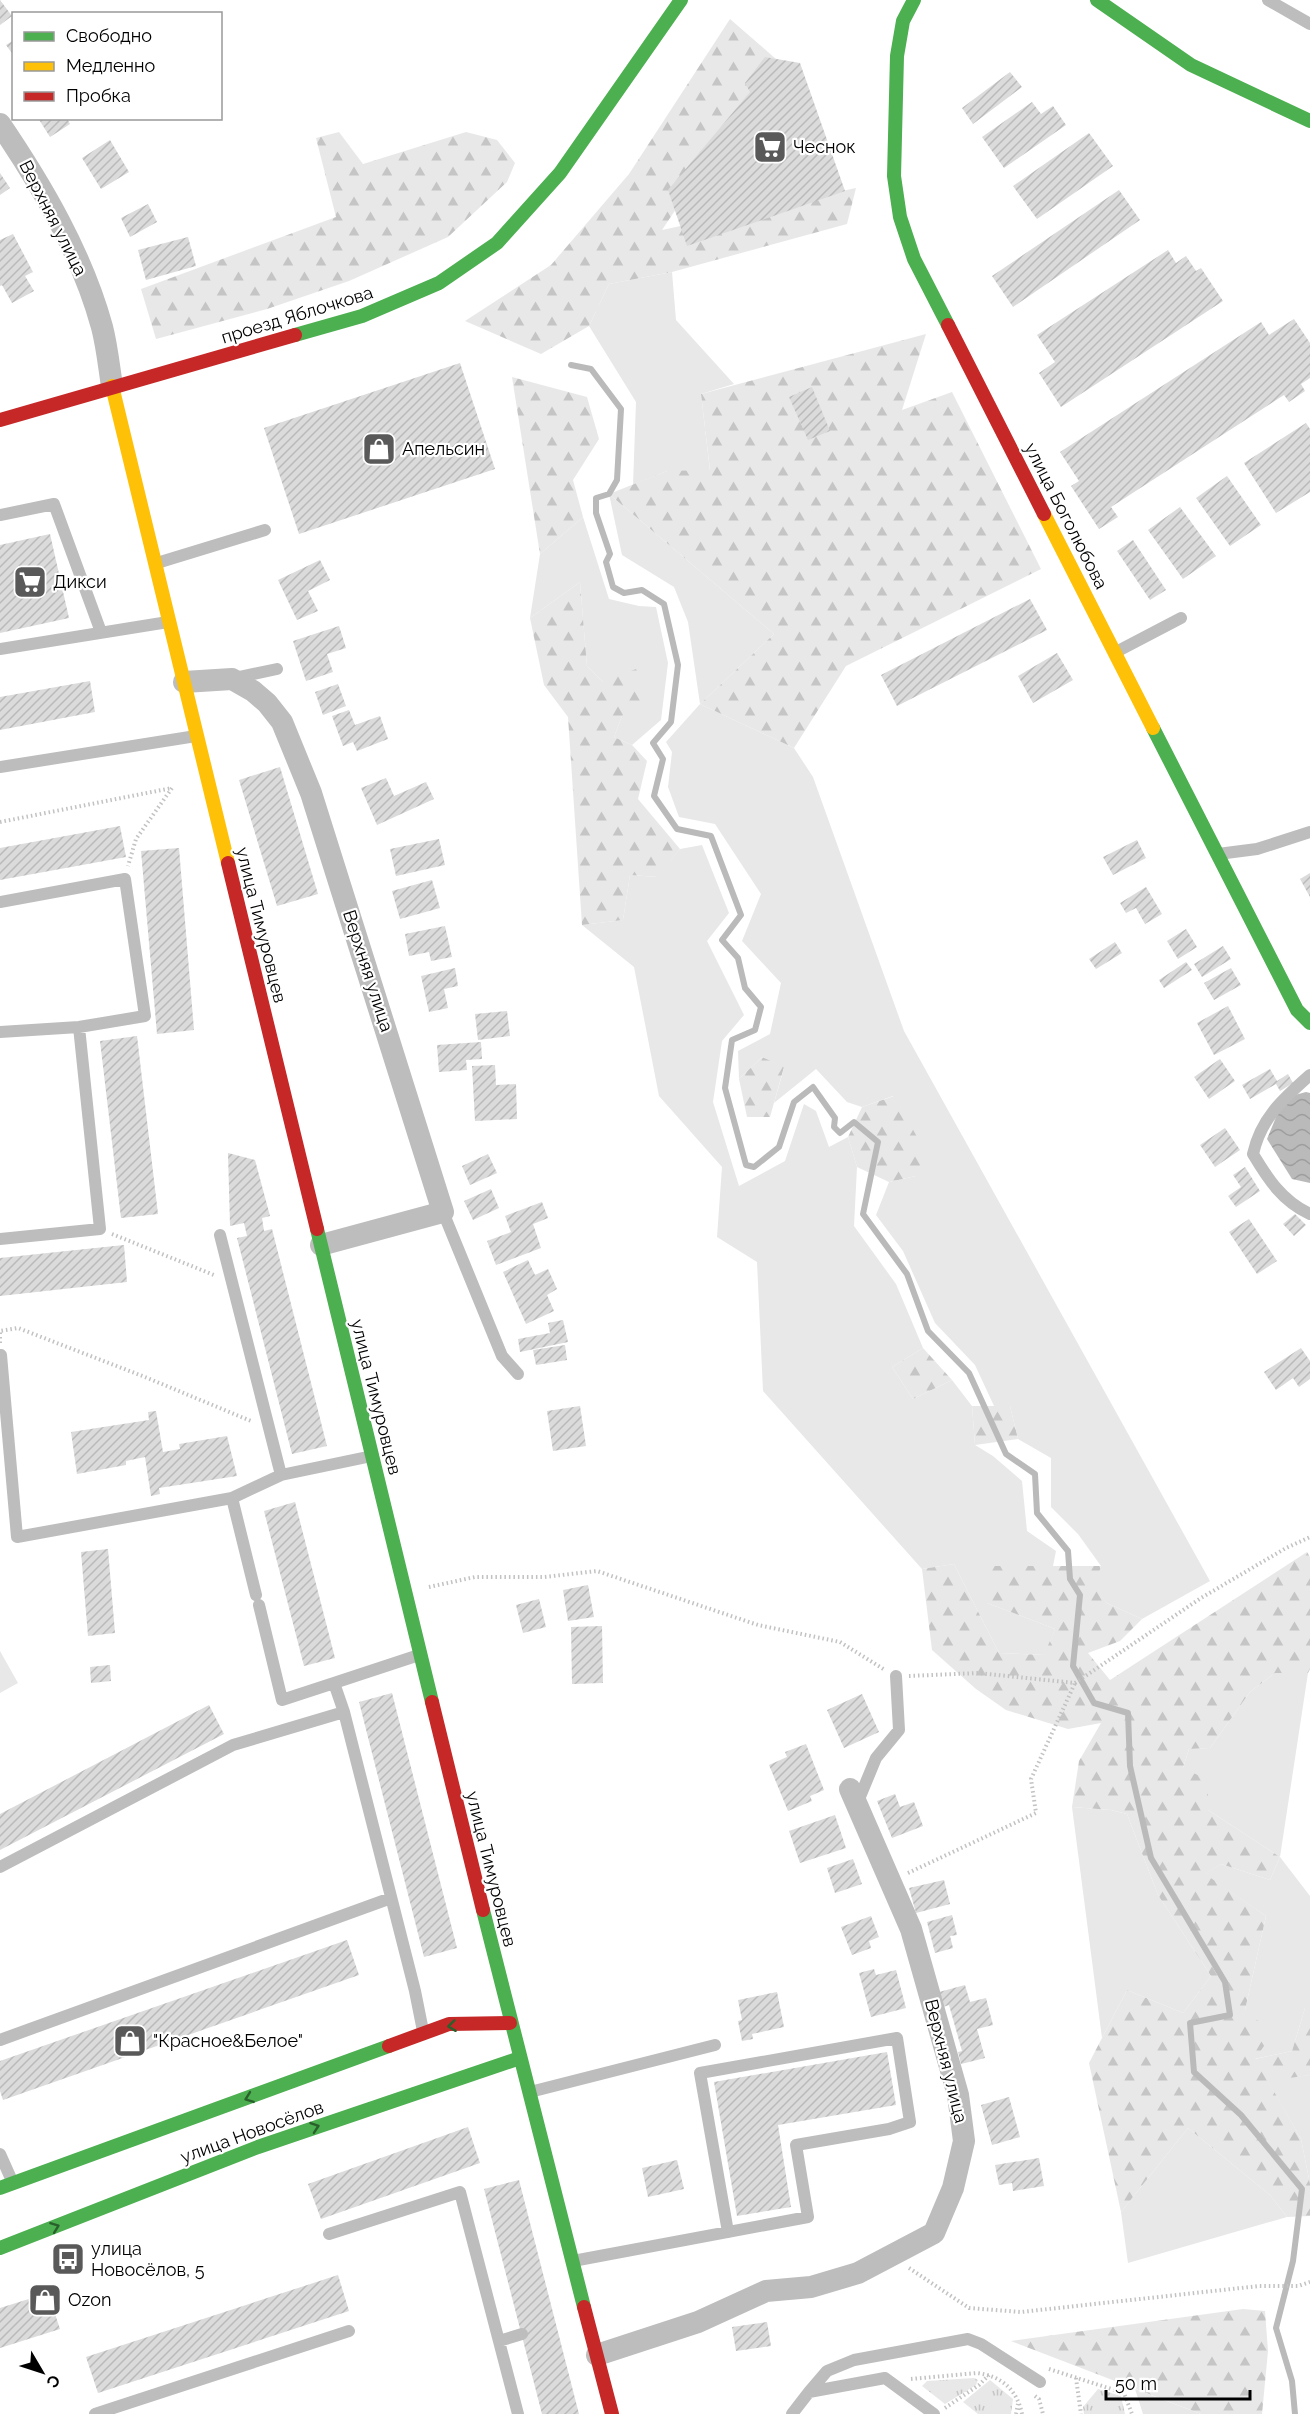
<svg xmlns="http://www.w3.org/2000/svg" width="1310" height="2414" viewBox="0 0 1310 2414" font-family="Raleway,sans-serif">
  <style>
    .grass { fill: #e8e8e8 }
    .forest { fill: url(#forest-firs) }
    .park { fill: url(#park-tufts) }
    .water { fill: url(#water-waves) }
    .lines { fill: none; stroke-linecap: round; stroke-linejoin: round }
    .stream { stroke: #bababa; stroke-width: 6 }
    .building { fill: url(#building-hatch) }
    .path { stroke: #c2c2c2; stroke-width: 4; stroke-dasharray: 1.5 3; stroke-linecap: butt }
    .lane { stroke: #bdbdbd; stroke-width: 12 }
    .street { stroke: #bdbdbd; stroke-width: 22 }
    .fast { stroke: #4caf50; stroke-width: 14 }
    .slow { stroke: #ffc107; stroke-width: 14 }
    .jam { stroke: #c62828; stroke-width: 14 }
    .oneway { stroke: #2a602c }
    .labels { text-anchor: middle; stroke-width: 4.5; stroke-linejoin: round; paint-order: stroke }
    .poi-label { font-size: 18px; fill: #000; stroke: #fff; text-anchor: start }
    .street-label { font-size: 18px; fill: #000; stroke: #fff }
  </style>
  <defs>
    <pattern id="forest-firs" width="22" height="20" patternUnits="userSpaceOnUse" patternTransform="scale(1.5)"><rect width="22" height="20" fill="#e8e8e8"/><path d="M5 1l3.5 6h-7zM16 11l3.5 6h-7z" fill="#c5c5c5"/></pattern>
    <pattern id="park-tufts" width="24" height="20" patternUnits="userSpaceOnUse" patternTransform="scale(1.5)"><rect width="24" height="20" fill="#e8e8e8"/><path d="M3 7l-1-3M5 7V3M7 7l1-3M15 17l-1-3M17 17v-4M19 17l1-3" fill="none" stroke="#c5c5c5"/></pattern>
    <pattern id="water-waves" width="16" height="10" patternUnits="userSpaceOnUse" patternTransform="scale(1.5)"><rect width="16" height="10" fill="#bababa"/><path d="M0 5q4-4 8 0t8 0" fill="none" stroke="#9e9e9e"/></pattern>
    <pattern id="building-hatch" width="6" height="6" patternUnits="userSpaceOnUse" patternTransform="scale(1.5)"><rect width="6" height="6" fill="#dbdbdb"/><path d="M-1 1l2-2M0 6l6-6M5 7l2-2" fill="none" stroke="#bababa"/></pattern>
  </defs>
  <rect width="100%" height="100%" fill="#fff"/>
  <path class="grass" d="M672,272l4,48 58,64 -33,10 9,77h-43l-34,14 3,-83 -47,-76 20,-42z
    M609,494l165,140 -74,70 94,44 19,29 91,254 306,550 -68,38 -35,-16 -13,-16 7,-21 -23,-32 -27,-27v-49l-33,-19 -8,-33h-16l-19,-41 -40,-42 -32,-72 -27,-36 13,-33 27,-6 -23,-80 -31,11 -15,-5 -31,-33 -42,34 10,-35 -22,-11 -23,22 -1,-28 32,-17 11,-51 -39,-42 19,-47 -46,-70 -36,-7 -11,-30 4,-35 -6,-10 34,-38 -12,-82 -14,-35 -52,-32z
    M583,517l26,82 30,7 17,1 12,56 -7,57 -29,25 -18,-8 8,-21 -19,-34 -16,-16 -7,-84 -50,36 10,-64z
    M702,845l27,68 -22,28 37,74 -22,26 -9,61 26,84 46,-25 19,-57 12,7 13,36 19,-10 9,30 -3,59 42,58 27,64 -31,19 21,32 39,-19 20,26 3,39 18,11 29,25 5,50 29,20 -3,15h-66v37l68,26 -10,26 -46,-2 -45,-89 -32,5 -159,-178 -6,-129 -40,-25 5,-70 -63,-71 -25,-129 -52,-42 41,-5 7,-45 27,2 23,-28z
    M0,1651l18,32 -18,10z
    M1275,1673h33l-28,184 30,39v112h-5l-13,43 -38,8 -9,-49 21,-94 -62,-42 17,-10 49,16 10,-23 -72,-47 -25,-42 6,-19 21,-1 40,-56z
    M1072,1807l39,3 16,4 31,81 53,81 -28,37 -56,-23 -25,48z
    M1310,2075v109l-9,-45 -34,-59z
    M1188,2128l82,67 17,22 -159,46 -7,-51z
    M1135,2389l66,25h-58z"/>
  <path class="forest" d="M730,19l46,40 -114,171 194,-42 -9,36 -175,48 -63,12 -20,42 -48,28 -76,-33 86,-56 78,-91z
    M339,132l24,32 103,-32 31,8 18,23 -8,19 -59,55 -99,44 -82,28 -111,30 -15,-50 195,-72 -20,-79z
    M926,334l-24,76 50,-18 89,177 -195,97 -52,82 -94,-44 74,-70 -165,-140 58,-23 43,-1 -9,-76z
    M512,377l75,20 12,42 -26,41 10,37 -43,37z
    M580,582l7,84 16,16 33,-13 12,25 -26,22 -8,21 18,8 15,16 -9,38 42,50 -22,28 -28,-2 -7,45 -41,5 -14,-208 -24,-32 -14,-67z
    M762,1057l22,10 -14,50h-23l-8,-38z
    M894,1096l31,55 -9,25 -27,6 -32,-15 -9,-30 14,-30z
    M923,1348l29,32 -39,19 -21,-32z
    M972,1406h38l8,33 -43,6z
    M1307,1552l3,5v112l-2,4h-33l-25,19 -40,56 -21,1 -6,19 25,12v30l72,47 -10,23 -49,-16 -16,10 61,42 -21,94 28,23 -18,26 37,-8 13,-43h5v67l-42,6 33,58 9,45v32l-23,1 -17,-22 -82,-67 -67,84 -32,-149 38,-73 56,23 28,-37 -53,-81 -31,-81 -16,-4 -39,-3 7,-46 22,-38 -33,6 -62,-19 -30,-21 -44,-39 -10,-81 32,-5 45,89 45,2 11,-26 -68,-26v-37h114l-6,21 12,16 35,16 -22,22 -32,12 22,27z
    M1243,2309l22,2 3,40 -6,63h-61l-190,-73z"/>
  <path class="park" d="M974,2378l4,2 -2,5 -31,19 -23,-18 5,-5z
    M990,2380l23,19 -2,15h-33l-15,-12z
    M1098,2389l23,7 4,18h-41l-1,-7z"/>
  <path class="water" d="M1306,1092l4,1v90l-18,-4 -25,-40 17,-41z"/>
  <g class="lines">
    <path class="stream" d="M571,365l20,4 30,40 -4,71 -8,14 -13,4v15l14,41 -4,8 7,25 11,6 18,-3 22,14 14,61 -7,57 -18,21 10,16 -9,37 23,33 34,7 30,79 -19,25 16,18 7,30 16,19 -6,23 -23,10 -7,48 21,77 8,2 25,-20 15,-45 19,-15 22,31 -1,9 6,6 14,-11 24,20 -15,72 44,60 21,57 41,42 37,81 29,20 2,39 31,38 2,28 10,16 -7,71 21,37 34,10 2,53 21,92 74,124 5,33 -40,8 4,49 47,43 61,74 -9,72 -17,67 16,53 3,33"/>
  </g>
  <path class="building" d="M0,0l12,16 -12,9z
    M14,40v16l-8,-11z
    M765,57l35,6 45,128 -158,55 -19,-56 82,-98 -5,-9z
    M1010,72l12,15 -49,37 -11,-16z
    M1032,102l9,12 12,-8 13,19 -62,43 -22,-31z
    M38,118h29l3,6 -20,13z
    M1089,133l24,33 -76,53 -24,-33z
    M110,140l19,32 -28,17 -19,-31z
    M0,173l10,15 -10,7z
    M1119,190l21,30 -127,87 -21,-31z
    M148,204l9,18 -27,15 -9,-19z
    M13,234l20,38 -8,4 9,15 -22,12 -10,-18 -2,1v-46z
    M188,237l8,29 -50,14 -8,-30z
    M1168,250l8,13 10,-7 10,15 5,-3 22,33 -162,106 -22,-34 16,-11 -18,-27z
    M1294,319l16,24v35l-9,6 4,7 -16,11 -5,-7 -173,112 7,10 -19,12 -28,-43 8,-5 -19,-29 201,-130 8,13z
    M460,363l35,106 -196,65 -35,-106z
    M812,387l18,44 -22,9 -19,-43z
    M1306,423l4,6v63l-34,21 -32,-50z
    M1227,476l34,49 -31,21 -34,-48z
    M1180,507l36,49 -33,23 -35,-49z
    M50,534l19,84 -69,15v-88z
    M1133,540l33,50 -16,10 -33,-49z
    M320,560l10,20 -22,11 10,20 -21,9 -19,-40z
    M1030,599l17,31 -150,76 -16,-31z
    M339,626l7,22 -19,6 6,18 -27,9 -13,-40z
    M1057,653l16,27 -40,23 -15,-27z
    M90,681l5,31 -95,18v-33z
    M338,684l8,22 -23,9 -8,-23z
    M349,710l6,15 25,-9 8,23 -31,12 -4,-9 -10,4 -11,-30z
    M280,767l38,127 -41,12 -38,-126z
    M386,778l8,18 32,-14 8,17 -57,26 -16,-37z
    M120,826l6,31 -126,23v-32z
    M439,839l6,26 -49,11 -6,-27z
    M1137,840l9,18 -33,17 -10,-18z
    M179,848l15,182 -37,4 -16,-183z
    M1310,873v24l-10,-18z
    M432,880l8,28 -40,11 -8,-28z
    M1146,887l16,27 -17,10 -9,-16 -10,5 -6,-10z
    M445,926l7,31 -21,4 -2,-9 -20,4 -4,-22z
    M1186,929l11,18 -19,12 -11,-18z
    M1115,942l7,11 -26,16 -7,-10z
    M1223,946l8,13 -29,18 -8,-13z
    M1186,962l6,8 -28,18 -5,-8z
    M455,968l3,18 -14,3 4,19 -19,4 -8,-36z
    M1231,968l10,17 -27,15 -10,-17z
    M1228,1006l17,33 -31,16 -17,-32z
    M507,1011l3,25 -32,4 -3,-26z
    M137,1036l21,178 -37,4 -21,-177z
    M481,1042l1,17 -16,1 1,10 -28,2 -2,-27z
    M1220,1059l15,22 -26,18 -15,-22z
    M495,1065l1,20 20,-1 1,35 -42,2 -3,-55z
    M1270,1069l7,12 11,-7 5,9 -13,8 -4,-7 -26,15 -8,-14z
    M1225,1128l15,22 -25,17 -15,-22z
    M228,1153l27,7 15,56 -8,2 2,13 8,-2 55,217 -35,8 -55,-216 10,-2 -3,-13 -14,3z
    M488,1154l9,19 -27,12 -8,-19z
    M1245,1167l15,24 -24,16 -8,-11 13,-9 -8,-12z
    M491,1189l8,19 -26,12 -9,-19z
    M542,1202l6,16 -15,6 8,24 -45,17 -9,-24 24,-9 -6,-16z
    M1295,1214l11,11 -12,11 -11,-12z
    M1249,1219l28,42 -20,13 -28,-42z
    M124,1245l3,37 -127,14v-38z
    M528,1260l7,15 13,-6 9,20 -10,6 7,16 -28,13 -23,-52z
    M563,1320l5,22 -48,10 -2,-13 32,-6 -2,-10z
    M565,1345l2,15 -31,5 -3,-15z
    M1301,1348l9,13v18l-11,8 -6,-9 -17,12 -12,-18z
    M580,1406l6,40 -33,5 -6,-40z
    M156,1411l7,41 17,-3 -1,-5 48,-8 10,40 -78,12 1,6 -9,2 -6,-39 -19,4v4l-49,9 -6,-42 78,-12 -1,-8z
    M295,1502l40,156 -31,8 -40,-155z
    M108,1549l7,84 -27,3 -7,-84z
    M588,1585l6,32 -26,4 -5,-31z
    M539,1599l7,28 -23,6 -7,-28z
    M602,1626l1,57 -31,1 -1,-57z
    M110,1665l1,16 -20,2 -1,-16z
    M392,1693l65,255 -33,9 -65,-255z
    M862,1694l17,38 -35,16 -17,-38z
    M209,1705l15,29 -224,116v-36z
    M806,1744l18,46 -14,6 2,5 -24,10 -19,-46 18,-8 -2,-5z
    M895,1794l5,13 14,-5 9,24 -31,12 -15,-37z
    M835,1815l11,33 -46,15 -11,-32z
    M853,1859l9,25 -27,9 -8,-25z
    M944,1880l6,24 -34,9 -7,-25z
    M952,1915l5,20 -7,1 3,12 -18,5 -8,-31z
    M871,1916l8,21 -10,4 2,7 -19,7 -11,-28z
    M347,1940l12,35 -356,125 -3,-9v-30z
    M874,1969l2,6 20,-5 10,38 -35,9 -12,-44z
    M965,1985l5,17 16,-4 7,27 -16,4 8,29 -24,6 -3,-12 4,-1 -13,-46 -6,2 -4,-15z
    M777,1992l7,35 -32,7 1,5 -11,2 -4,-20 4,-1 -4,-20z
    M887,2052l9,53 -118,20 13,82 -54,9 -23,-134z
    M1009,2097l11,40 -28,8 -11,-40z
    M468,2127l12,36 -159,56 -13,-35z
    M1039,2158l5,28 -31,5 -1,-8 -13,2 -4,-20z
    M677,2160l7,29 -36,8 -6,-29z
    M519,2180l60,234h-37l-58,-225z
    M338,2275l11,36 -251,82 -12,-36z
    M48,2293l12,36 -60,19v-40z
    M767,2322l4,24 -35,5 -4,-24z"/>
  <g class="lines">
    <path class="path" d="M0,822l172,-34 -36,51 -8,27
      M112,1234l102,41
      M0,1343v-12l18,-3 127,49 106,44
      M429,1587l46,-10h69l53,-6 161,54 82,17 45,28
      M909,1676l69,-3 97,10 126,-85 85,-50 24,-11
      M908,1873l128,-60 -5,-34 44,-96
      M909,2268l60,40 52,4 238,-26h39l12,-4
      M1049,2369l75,24 8,21
      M1076,2378l5,36
      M911,2379l66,-6c25,3 40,17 45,41
      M1035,2396l4,3 4,15
      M945,2408l34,-23 10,-10
      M1016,2414l2,-10"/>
    <path class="lane" d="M1268,0l42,24
      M0,515l54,-11 47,128
      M157,563l108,-33
      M0,649l168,-27
      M1116,652l65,-34
      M234,678l43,-9
      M0,767l196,-31
      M1218,854l39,-5 53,-17
      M0,902l125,-23 20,137 -66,11 -79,5
      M1310,1075c-27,24 -49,43 -57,79 15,25 29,47 57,60
      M443,1212l59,144 16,18
      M220,1235l61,240 91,-19
      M0,1239l100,-10 -21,-202
      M1,1355l16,182 215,-39
      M256,1595l-24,-97 49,-23
      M259,1605l23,95 52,-17
      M344,1712l71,279 8,40
      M857,1804l19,-46 23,-28 -3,-54
      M0,1867l233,-122 111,-33 -10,-29 85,-28
      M0,2040l391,-142
      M530,2092l185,-47
      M0,2154l13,29
      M329,2234l131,-42 58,222
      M573,2261l235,-44 -12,-72 93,-16 21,-7 -13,-84 -197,35 28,159
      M499,2341l23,-7
      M809,2392l18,-21 27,-11 114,-21 13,5 59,38
      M95,2414l254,-83
      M792,2414l17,-22 76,-14 49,36"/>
    <path class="street" d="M0,124c42,62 82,130 102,203 5,19 7,40 10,59
      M184,682l48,-3 21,12 14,12 15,19 29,71 132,419 -122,33
      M597,2355l101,-33 68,-31 45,-4 47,-14 76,-40 19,-45 11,-47 -6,-46 -47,-166 -61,-140"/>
    <path class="fast" d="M914,0l-11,21 -6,35 -3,120 6,41 14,42 34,66
      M1097,0l94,65 119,56
      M295,335l67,-19 77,-33 58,-40 63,-70 121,-173
      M1153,728l144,282 13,13
      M317,1229l115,473
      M483,1910l101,397
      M0,2188l389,-142
      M0,2248l258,-101 262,-89"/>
    <path class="slow" d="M112,386l116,477
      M1044,514l109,214"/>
    <path class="jam" d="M948,325l96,189
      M0,420l295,-85
      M228,863l89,366
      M432,1702l51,208
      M389,2046l60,-22 61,-1
      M584,2307l28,107"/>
  </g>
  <defs><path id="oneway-chevron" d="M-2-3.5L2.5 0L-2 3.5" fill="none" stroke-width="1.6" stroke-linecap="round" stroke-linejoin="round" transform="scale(1.5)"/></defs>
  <g class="oneway">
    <use href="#oneway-chevron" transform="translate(452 2026) rotate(173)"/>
    <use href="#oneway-chevron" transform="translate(249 2098) rotate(160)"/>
    <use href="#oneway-chevron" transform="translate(315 2127) rotate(-19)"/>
    <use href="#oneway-chevron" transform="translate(55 2227) rotate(-21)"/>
  </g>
  <defs>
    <g id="supermarket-square" transform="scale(1.725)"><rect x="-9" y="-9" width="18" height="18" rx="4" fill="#595959" stroke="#fff"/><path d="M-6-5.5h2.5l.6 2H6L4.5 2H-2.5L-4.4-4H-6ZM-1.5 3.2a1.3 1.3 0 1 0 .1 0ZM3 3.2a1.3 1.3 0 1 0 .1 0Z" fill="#fff"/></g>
    <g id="shop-square" transform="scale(1.725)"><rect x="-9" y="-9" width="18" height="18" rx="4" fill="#595959" stroke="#fff"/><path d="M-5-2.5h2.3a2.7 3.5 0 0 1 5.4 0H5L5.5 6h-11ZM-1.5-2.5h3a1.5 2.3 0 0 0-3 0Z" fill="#fff"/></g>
    <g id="bus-square" transform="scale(1.725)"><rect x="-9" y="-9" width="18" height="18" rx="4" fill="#595959" stroke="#fff"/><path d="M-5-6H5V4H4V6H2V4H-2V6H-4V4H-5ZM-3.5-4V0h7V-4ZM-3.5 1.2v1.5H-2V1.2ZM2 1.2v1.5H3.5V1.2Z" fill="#fff"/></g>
  </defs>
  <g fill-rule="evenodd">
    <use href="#supermarket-square" x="770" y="147"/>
    <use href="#shop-square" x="379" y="449"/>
    <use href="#supermarket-square" x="30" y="582"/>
    <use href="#shop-square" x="130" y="2041"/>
    <use href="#bus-square" x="68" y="2259"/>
    <use href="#shop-square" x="45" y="2300"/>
  </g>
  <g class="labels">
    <g class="poi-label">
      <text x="793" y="153">Чеснок</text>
      <text x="402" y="455">Апельсин</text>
      <text x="53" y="588">Дикси</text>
      <text x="153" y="2047">"Красное&amp;Белое"</text>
      <text x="91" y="2255">улица<tspan x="91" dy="21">Новосёлов, 5</tspan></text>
      <text x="68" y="2306">Ozon</text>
    </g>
    <g class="street-label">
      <text transform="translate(53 218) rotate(63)" y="6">Верхняя улица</text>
      <text transform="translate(297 315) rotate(-17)" y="6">проезд Яблочкова</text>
      <text transform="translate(1066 516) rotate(63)" y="6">улица Боголюбова</text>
      <text transform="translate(261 925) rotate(76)" y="6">улица Тимуровцев</text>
      <text transform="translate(368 971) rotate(72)" y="6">Верхняя улица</text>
      <text transform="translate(376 1397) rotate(76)" y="6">улица Тимуровцев</text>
      <text transform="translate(491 1869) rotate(76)" y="6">улица Тимуровцев</text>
      <text transform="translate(946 2061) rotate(76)" y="6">Верхняя улица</text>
      <text transform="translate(252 2132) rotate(-20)" y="6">улица Новосёлов</text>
    </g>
  </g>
  <rect x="12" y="12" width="210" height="108" fill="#ffffff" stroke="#999999" stroke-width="1.5"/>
  <rect x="24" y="32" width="30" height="9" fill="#4caf50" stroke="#999999" stroke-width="1.5"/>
  <text x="66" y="42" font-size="18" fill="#000000">Свободно</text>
  <rect x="24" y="62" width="30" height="9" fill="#ffc107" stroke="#999999" stroke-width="1.5"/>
  <text x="66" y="72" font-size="18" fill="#000000">Медленно</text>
  <rect x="24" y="92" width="30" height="9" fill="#c62828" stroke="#999999" stroke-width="1.5"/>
  <text x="66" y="102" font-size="18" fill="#000000">Пробка</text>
  <g transform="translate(42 2372) rotate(129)" stroke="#ffffff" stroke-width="4.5" paint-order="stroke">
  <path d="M0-4.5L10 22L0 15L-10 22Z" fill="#000000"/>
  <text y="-9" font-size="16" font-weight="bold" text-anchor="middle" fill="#000000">С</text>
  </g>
  <path d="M1106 2390v9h144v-9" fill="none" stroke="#000000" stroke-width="3"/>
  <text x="1115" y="2390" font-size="18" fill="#000000" stroke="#ffffff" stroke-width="4.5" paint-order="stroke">50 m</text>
</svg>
